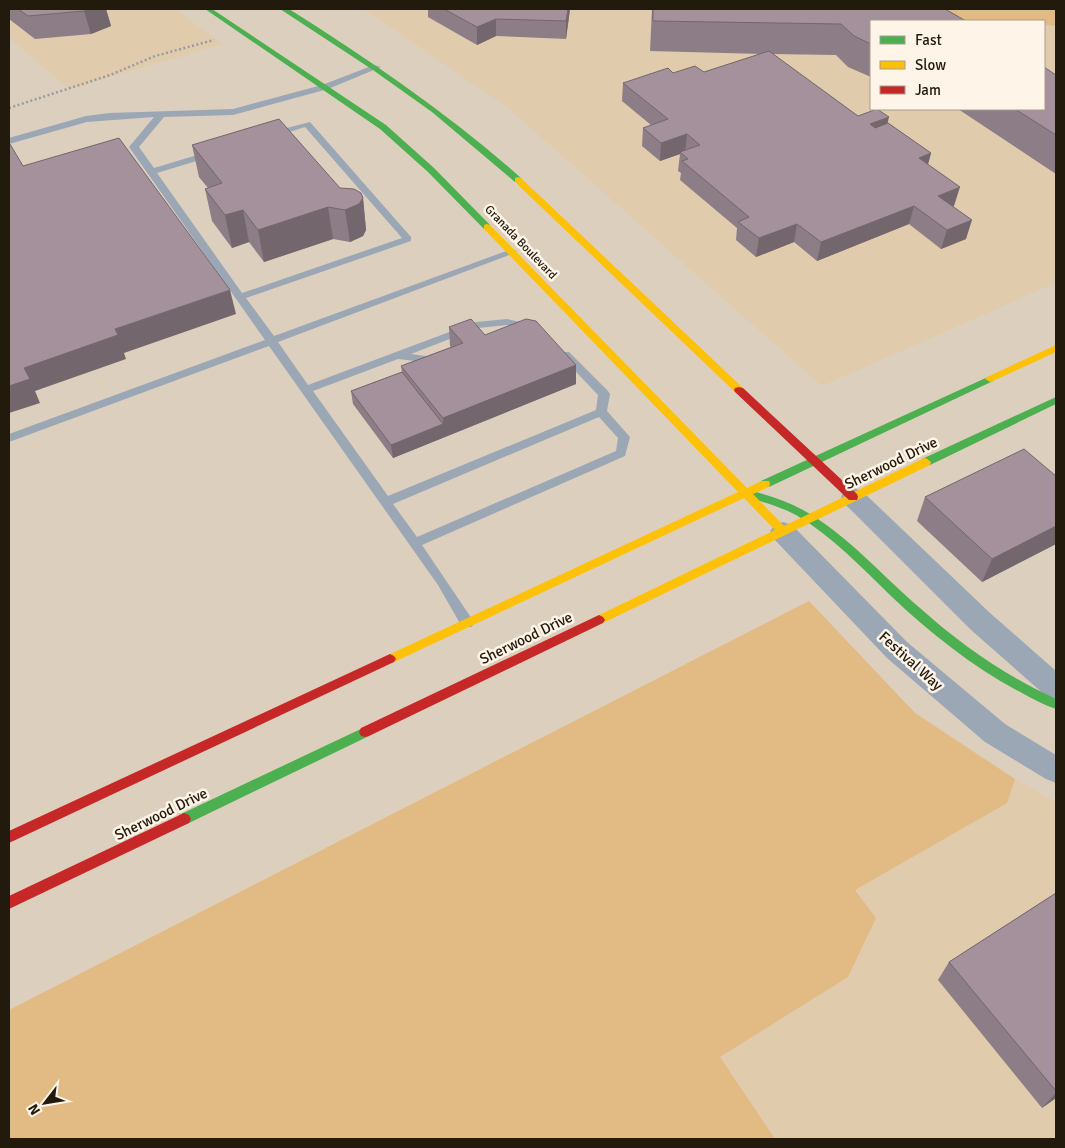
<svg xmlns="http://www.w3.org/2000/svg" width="1065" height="1148" viewBox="0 0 1065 1148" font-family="Signika,sans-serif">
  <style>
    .built { fill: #e1cbad }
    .green { fill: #e2bb84 }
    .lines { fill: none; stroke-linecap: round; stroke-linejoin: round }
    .path { stroke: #979b9f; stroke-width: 2.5; stroke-dasharray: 2 2.5; stroke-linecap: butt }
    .lane { fill: #9ba7b5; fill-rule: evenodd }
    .street { fill: #9ba7b5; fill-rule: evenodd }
    .fast { fill: #4caf50; fill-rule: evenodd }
    .slow { fill: #ffc107; fill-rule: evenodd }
    .jam { fill: #c62828; fill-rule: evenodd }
    .wall { fill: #8d7d86 }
    .shaded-wall { fill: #73666d }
    .building { fill: #a4919c; stroke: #73666d }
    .labels { text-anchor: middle; stroke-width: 5; stroke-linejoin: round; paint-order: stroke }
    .far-street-label { font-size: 12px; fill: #231a0e; stroke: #fef4e7 }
    .street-label { font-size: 15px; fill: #231a0e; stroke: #fef4e7 }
  </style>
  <rect width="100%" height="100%" fill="#ddcfbd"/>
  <path class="built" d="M9,9h166l48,35 -154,45 -60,-51z
    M363,9h388l222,12h-102v88h173v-84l12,1v257l-234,103 -315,-279z
    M809,601l106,112 100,66 41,23v337h-1047v-129z"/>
  <path class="green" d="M751,9h305v17l-12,-1v-4h-71z
    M809,601l106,112 100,66 -8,24 -152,87 21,28 -28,59 -128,80 55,82h-766v-129z"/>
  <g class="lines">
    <path class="path" d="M9,108l101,-33 45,-19 59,-16"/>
    <path class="lane" d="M374,65l7,2 -53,22 -95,26 -69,2 -25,30 15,21 53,-16h6v4l-56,17 85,120 160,-55 -97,-111 -31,10 -3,-1v-4l39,-10 101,115v4l-165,57 28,38 235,-86h6l2,2 -239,90 30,43 168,-63 31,-3 30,7 1,2 -5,3 -26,-6 -29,3 -67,26 30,4 1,3 -1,3 -43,-5 -85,32 75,105 208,-86 2,-15 -37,-39 -1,-2 1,-2h8l39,39 2,3 -3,17 23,26 -5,19 -203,89 50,74 1,4 -1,4h-10l-24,-42 -169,-239 -260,96v-8l256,-94 -136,-193 25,-30 -67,5 -78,22v-6l77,-22 24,-3 123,-4 89,-24zM599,417l19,21 -2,13 -199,86 -24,-33z"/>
    <path class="street" d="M853,488l9,3 128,122 66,58v29l-10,-4 -76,-67 -126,-126 -3,-6 3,-6z
      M783,522l9,3 115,117 98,82 51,31v28l-10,-4 -61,-37 -98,-84 -113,-119 -4,-7 4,-7z"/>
    <path class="fast" d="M205,9h7l174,116 48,43 56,57v4h-6l-56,-57 -48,-43z
      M280,9h9c81,51 160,105 232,169v4h-6l-83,-70 -59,-42z
      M990,376l5,3 -2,2 -224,106h-8l-1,-3 1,-3z
      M1056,397v7l-126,61 -4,1 -5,-4 1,-3z
      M746,489c20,6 39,11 57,21 45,25 78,65 117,98 41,37 86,68 136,91v10c-12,-4 -23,-10 -34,-16 -48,-25 -92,-60 -131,-97 -30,-29 -59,-60 -95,-81 -17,-9 -36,-14 -54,-19l-1,-3z
      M365,727l4,1 2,4 -2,4 -180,87 -5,2 -5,-2 -2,-4 2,-4z"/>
    <path class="slow" d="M518,177l3,1 222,210 1,2 -1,2h-8l-220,-210v-4z
      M487,224l3,1 257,263 14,-7h8l1,3 -1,3 -16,7 31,32 138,-67 4,-1 5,4 -1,3 -327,158h-8l-2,-3 2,-3 180,-87 -31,-32 -350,164h-8l-2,-3 2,-3 352,-164 -254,-263v-4z
      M1056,345v7l-63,29 -3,1 -5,-3 2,-2z"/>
    <path class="jam" d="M739,387l4,1 114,106 1,3 -1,3h-8l-114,-108 -1,-2 1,-2z
      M599,615l4,2 2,3 -2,3 -234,113 -4,1 -4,-1 -2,-4 2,-4z
      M390,654l4,2 2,3 -2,3 -385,181v-12z
      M184,813l5,2 2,4 -2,4 -180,86v-13z"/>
  </g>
  <path class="wall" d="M9,9h97l5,17 -20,8 -56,5 -26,-20z
    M428,9h142l-4,30 -70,-3 -19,9 -49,-28z
    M652,9h293l-74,12v56l-23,-10 -12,-12 -64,-1 86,62 30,7 43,30 -3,11 26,42h-1l13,33 -25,10 -32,-25 -92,37 -23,-19 -38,15 -20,-17 1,-12 -57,-48 1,-7 -3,-2 2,-17 -20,7 -18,-15 1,-18 8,-3 -29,-24 1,-18 50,-10 31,-1 58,-18 -112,-3z
    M1056,75v99l-98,-65h86z
    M192,145l148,43 23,10 3,32 -3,6 -13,6 -17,-3 -69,23 -15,-20 -17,6 -20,-27 -7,-32 3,-1 -9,-11z
    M449,327l36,8 91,30v19l-183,74 -40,-54 -2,-13 51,-19 -1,-6 50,-19 -1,-1z
    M1056,476v68l-74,38 -65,-61 8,-24z
    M1056,893v205l-14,10 -104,-128 11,-18z"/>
  <path class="shaded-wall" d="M91,9h15l5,17 -20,8 -7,-23z
    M568,9h2l-4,30v-18z
    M496,19v17l-19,9v-18z
    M889,117l-4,18 -15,-11z
    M687,134l-2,18h-5v2l-20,7 1,-18z
    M931,153l-5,19 -7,-14z
    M960,187l-6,19 -21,8 5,-18z
    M363,198l3,32 -3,6 -13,6 -5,-32z
    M914,206l-5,18 -92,37 4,-19z
    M328,207l5,32 -69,23 -6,-32z
    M243,210l6,32 -17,6 -7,-33z
    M972,220l-6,19 -25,10 6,-19z
    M797,224l-3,18 -38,15 3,-19z
    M230,290l6,24 -112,39 2,6 -91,32 5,12 -31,10v-27l15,-18 91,-39z
    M576,365v19l-183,74 -2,-13 52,-21v-6z
    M1056,526v18l-74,38 10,-23z
    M1056,1093v5l-14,10z"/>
  <path class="building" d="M18,9h73l-7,2 -56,5z
    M444,9h124l-2,12 -70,-2 -19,8z
    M653,9h292l21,12h-95v23l-17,-8 -13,-12 -188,-3z
    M769,51l89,65 19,-7 12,8 -19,7 5,4 13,-5 43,30 -12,5 41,29 -22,9 34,24 -25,10 -33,-24 -93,36 -24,-18 -38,14 -21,-16 11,-5 -67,-56 6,-2 -8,-7 20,-7 -13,-11 -26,9 -18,-15 25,-9 -45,-36 45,-15 5,5 22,-7 9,6z
    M1044,67l12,8v60l-41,-26h29z
    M279,119l61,69 14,1 7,4 2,5 -4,6 -14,6 -17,-3 -70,23 -15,-20 -18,5 -20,-26 17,-6 -30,-38z
    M119,138l111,152 -115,39 3,6 -94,33 6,11 -21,7v-242h1l13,22z
    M471,319l14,16 41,-16 10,2 40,44 -133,53 -42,-52 62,-23 -14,-16z
    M402,372l41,52 -52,21 -40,-54z
    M1024,449l32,27v50l-64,33 -67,-62z
    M1056,893v198l-107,-129z"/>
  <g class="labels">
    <g class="far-street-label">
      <text transform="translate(521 242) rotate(46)" y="4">Granada Boulevard</text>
    </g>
    <g class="street-label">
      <text transform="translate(891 463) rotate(-26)" y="5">Sherwood Drive</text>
      <text transform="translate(526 638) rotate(-26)" y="5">Sherwood Drive</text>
      <text transform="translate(911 661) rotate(42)" y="5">Festival Way</text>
      <text transform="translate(161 814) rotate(-26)" y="5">Sherwood Drive</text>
    </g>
  </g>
  <rect width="1065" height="1148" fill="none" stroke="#231a0e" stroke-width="20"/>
  <rect x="870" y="20" width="175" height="90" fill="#fef4e7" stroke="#a69d90"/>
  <rect x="880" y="36" width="25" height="8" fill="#4caf50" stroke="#a69d90"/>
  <text x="915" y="45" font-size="15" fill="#231a0e">Fast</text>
  <rect x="880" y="61" width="25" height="8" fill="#ffc107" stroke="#a69d90"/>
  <text x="915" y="70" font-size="15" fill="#231a0e">Slow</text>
  <rect x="880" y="86" width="25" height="8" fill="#c62828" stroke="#a69d90"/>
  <text x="915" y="95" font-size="15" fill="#231a0e">Jam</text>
  <g transform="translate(45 1103) rotate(239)" stroke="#fef4e7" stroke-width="4" paint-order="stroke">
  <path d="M0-4L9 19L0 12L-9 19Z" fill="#231a0e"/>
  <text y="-8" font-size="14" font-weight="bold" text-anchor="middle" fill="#231a0e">N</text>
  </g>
</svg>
